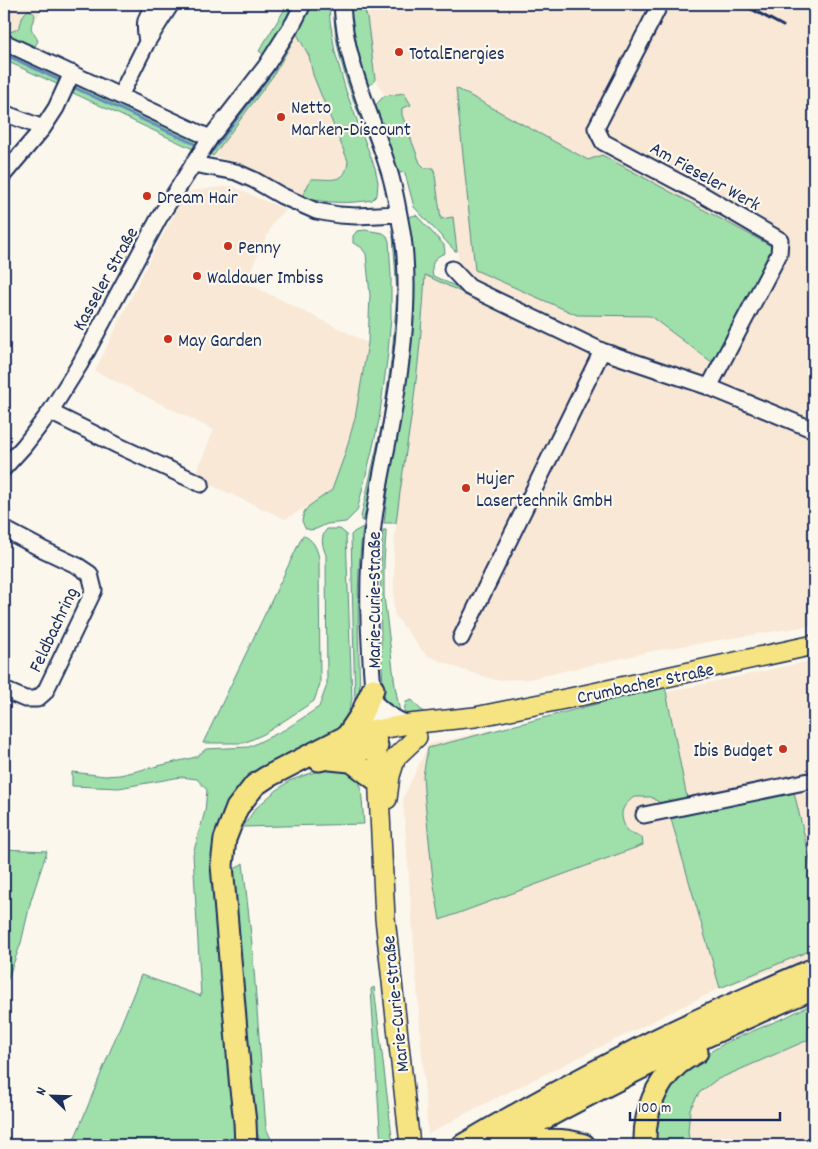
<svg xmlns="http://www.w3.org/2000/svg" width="818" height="1149" viewBox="0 0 818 1149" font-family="Dekko,sans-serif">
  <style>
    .built { fill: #f8e8d5 }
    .green { fill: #9edfaa; stroke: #5c8784 }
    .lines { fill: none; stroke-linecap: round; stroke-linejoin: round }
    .stream { stroke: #688ab9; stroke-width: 3 }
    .minor-casing { stroke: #1b2f5e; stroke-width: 19 }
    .major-casing { stroke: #1b2f5e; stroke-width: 22 }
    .highway-casing { stroke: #1b2f5e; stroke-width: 25 }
    .minor { stroke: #fbf7ec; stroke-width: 15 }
    .major { stroke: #f6e381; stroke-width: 19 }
    .highway { stroke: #f6e381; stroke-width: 21 }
    .rail { stroke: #1b2f5e; stroke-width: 3 }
    .poi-dot { fill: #c8321e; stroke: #fbf7ec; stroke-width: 2 }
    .labels { text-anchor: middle; stroke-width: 4.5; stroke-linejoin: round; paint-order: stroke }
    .poi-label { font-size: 19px; fill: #1b2f5e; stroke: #fbf7ec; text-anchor: start }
    .street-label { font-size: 19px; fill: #1b2f5e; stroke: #fbf7ec }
  </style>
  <rect width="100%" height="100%" fill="#fbf7ec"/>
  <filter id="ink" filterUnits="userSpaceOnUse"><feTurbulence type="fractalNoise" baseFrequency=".02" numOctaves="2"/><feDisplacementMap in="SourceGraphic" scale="10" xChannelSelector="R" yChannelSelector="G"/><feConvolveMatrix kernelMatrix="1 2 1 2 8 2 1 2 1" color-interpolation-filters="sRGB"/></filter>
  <g filter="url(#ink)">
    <path class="built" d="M4,4h42l-26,38 -16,-8z
      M372,4h442v621l-157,25 -128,29 -33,1 -36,-11 -34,-14 -32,-41v-62l2,-29 5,-40 22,-161 2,-47 40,18 1,-2 -9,-40h-2l-41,-44 -29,-111 -10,-17 -8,-62z
      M297,34l12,22 4,19 35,86 -1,8 -8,9 -35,20 -65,-35 -26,-7 60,-80z
      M231,186l55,24 -12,11 -29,61 123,61 -13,75 -10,36 -13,36 -23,16 -24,13 -76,-35 -3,-3 -11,-6 19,-45 -119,-59 57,-116 29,-53 9,-11z
      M814,660v297l-94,31 -244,120 -48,26 -25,-336 26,-54z
      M814,1011v134h-124l-2,-13 2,-23 9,-16 17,-13 92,-40 1,-27z"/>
    <path class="green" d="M288,4h9l-33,51 -5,-4z
      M307,4h22l1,16 5,32 11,39 29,77 3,14 -1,13 -5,5c-23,4 -45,3 -68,-2v-5l7,-14c17,-1 35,7 37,-18l-35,-86 -4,-19 -12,-22 -24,42 -60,80 -5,-3z
      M334,4h3l47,174 -3,-4c-18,-55 -49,-111 -47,-170z
      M359,7l6,4 2,6 8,62c-2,4 -3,6 -8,6l-7,-14 -11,-56c2,-5 4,-7 10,-8z
      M28,10c4,1 6,2 7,6 -7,15 -3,12 3,25l-3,5c-5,-1 -10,-4 -15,-6 -5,-1 -8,-1 -12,-3l1,-4c2,-2 5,-2 8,-4 6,-4 2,-12 11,-19z
      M4,48l59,28 -4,9 -55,-25z
      M74,83l125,57 -6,9 -122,-57z
      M456,88l132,72 14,-5 171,92 -60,116 -63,-47 -73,-1 -102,-45z
      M404,93l7,12 -9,3v7l18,48 5,5h9l7,51 12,-2 4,34h-2l-41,-44 -9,-34 -2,-1 -5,2 -25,-66 11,-12z
      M416,215l28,30 1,8c-11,4 -15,11 -12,23l33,15 -1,3 -40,-19c-2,41 -6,82 -11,123 -6,42 -13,83 -18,125h-12l6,-50 18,-115 5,-83 -1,-31 -4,-27z
      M365,230l18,3 4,3 2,5 2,34v42l-3,36 -9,67 -7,31 -15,60 -11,11 -19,2 -11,5 -6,1 -5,-2 -3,-7 2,-9 5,-6 23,-16 13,-36 10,-36 13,-75 2,-48 -4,-41 -5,-7 -8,-4v-7l4,-5z
      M393,236l4,14 2,43 -3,61 -16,98 -17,70 -2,-2v-3l22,-97 9,-66 5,-61z
      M363,527c-8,57 -4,115 -3,172l-5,6 -4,-170 3,-3z
      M327,529h13l6,5 6,165c-2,9 -4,16 -10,23v6l-93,49 -21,24 -12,31 -3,34 24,279h-165l69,-170 60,21 -8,-142 12,-43 2,-21 -10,-11 -16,-2 -62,11 -47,-2v-14l33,4 15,-1 76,-18 10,-8 43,-2 37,-18 33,-22 8,-22 -1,-130c-4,-10 -6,-18 1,-26z
      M383,530h3v3l-2,29v34l11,90 6,32 -17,-17c-4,-57 -5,-114 -1,-171z
      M303,535c11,6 13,11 16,23l1,126 -6,17 -50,33 -20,9h-41z
      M665,686l22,112 -27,5 -9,-6h-17c-14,11 -15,17 -7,34l15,6 1,8 -203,75 -7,-40 -9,-89 -1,-15 5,-28z
      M412,700l8,9 8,5 -23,4 -1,-8 2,-8z
      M344,767l14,12 3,8 3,37 -121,3 12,-18 17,-15 17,-13 22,-8 20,-5z
      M793,788l21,88v73l-94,39 -49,-169z
      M4,849l43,2 -16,49 -10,43 -17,46z
      M243,863l9,81 14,184 8,17h-10l-8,-13 -24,-261z
      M374,987l19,158h-12l-10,-156z
      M814,1003v8l-5,2 -1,27 -92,40 -17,13 -9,16 -2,23 2,13h-38l11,-52 31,-32 33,-19 59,-25z"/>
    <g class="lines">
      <path class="stream" d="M4,54l59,28
        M71,86l128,60
        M207,149l6,1 62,-82"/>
      <g class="minor-casing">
        <path id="minor" d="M342,4c3,60 31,113 48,170 3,10 5,20 7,30 3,17 7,34 8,52 4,56 -4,113 -14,169 -6,34 -14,67 -18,101 -9,67 -2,136 3,204
          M660,4l-11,22 -53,102 7,14 100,53 77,45 -1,14 -70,133
          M4,42l206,96
          M147,42c-3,-19 -3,-23 8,-38
          M120,96l27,-54 24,-38
          M4,113l39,15
          M193,164l43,8 18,8 28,16 34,15 23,4 17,1 43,-2
          M4,174l39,-46 13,-20 16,-35
          M452,269l17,18 133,64 107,36 105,43
          M50,412l69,34 82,38
          M4,468l20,-22 26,-34 30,-48 79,-146 51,-80 56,-72 28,-44 9,-18
          M4,529l38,20 36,17 12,8 4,16 -49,102 -8,7h-12l-21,-9
          M461,638l141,-287
          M374,702c10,10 21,18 35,22
          M644,815l170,-35"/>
      </g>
      <g class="major-casing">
        <path id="major" d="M387,799l3,-23 6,-19 21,-20
          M410,1145l-25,-227 -9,-188 33,-6 66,-7 100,-20 239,-52"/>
      </g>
      <g class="highway-casing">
        <path id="highway" d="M347,736l14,-21 12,-26
          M330,759l20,2 4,2 24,18
          M319,760l58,-14
          M246,1145l-1,-23 -4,-33 -19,-224 3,-26 12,-31 18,-23 12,-8 80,-41 29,-6
          M463,1145c58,-34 117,-66 177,-97 57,-29 116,-54 174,-79
          M496,1145c103,-58 209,-111 318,-157
          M520,1145c22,-6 42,-7 64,0
          M645,1145c-1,-31 8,-58 32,-80 6,-5 13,-9 20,-13"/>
      </g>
      <use href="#minor" class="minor"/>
      <use href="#major" class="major"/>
      <use href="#highway" class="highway"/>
      <path class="rail" d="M742,4l41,22"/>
    </g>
  </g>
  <g class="poi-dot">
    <circle cx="399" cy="52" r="5"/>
    <circle cx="281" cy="117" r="5"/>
    <circle cx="147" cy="196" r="5"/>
    <circle cx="228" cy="246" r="5"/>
    <circle cx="197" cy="276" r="5"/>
    <circle cx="168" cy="339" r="5"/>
    <circle cx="466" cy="488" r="5"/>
    <circle cx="783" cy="749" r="5"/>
  </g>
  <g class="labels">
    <g class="poi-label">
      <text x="409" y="59">TotalEnergies</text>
      <text x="291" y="113">Netto<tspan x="291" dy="22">Marken-Discount</tspan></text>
      <text x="157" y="203">Dream Hair</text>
      <text x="238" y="253">Penny</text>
      <text x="207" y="283">Waldauer Imbiss</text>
      <text x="178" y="346">May Garden</text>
      <text x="476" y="484">Hujer<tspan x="476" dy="22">Lasertechnik GmbH</tspan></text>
      <text x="773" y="756" text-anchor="end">Ibis Budget</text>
    </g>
    <g class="street-label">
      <text transform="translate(706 175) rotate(29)" y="7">Am Fieseler Werk</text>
      <text transform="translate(104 278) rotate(-61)" y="7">Kasseler Straße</text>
      <text transform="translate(373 600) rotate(-90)" y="7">Marie-Curie-Straße</text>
      <text transform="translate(52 629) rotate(-65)" y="7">Feldbachring</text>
      <text transform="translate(645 682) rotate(-12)" y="7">Crumbacher Straße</text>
      <text transform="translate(394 1004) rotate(-96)" y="7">Marie-Curie-Straße</text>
    </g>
  </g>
  <rect width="818" height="1149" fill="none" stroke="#fbf7ec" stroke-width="20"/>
  <rect x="10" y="10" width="798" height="1129" fill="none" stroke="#1b2f5e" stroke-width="2" filter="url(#ink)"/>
  <g transform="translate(52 1096) rotate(293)" stroke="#fbf7ec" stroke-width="4" paint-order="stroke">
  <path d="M0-4L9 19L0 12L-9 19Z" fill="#1b2f5e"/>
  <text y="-8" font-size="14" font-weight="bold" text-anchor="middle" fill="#1b2f5e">N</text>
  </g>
  <path d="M630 1112v8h150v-8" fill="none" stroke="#1b2f5e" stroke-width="2.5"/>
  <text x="638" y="1112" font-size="15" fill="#1b2f5e" stroke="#fbf7ec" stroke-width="4" paint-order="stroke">100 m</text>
</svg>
